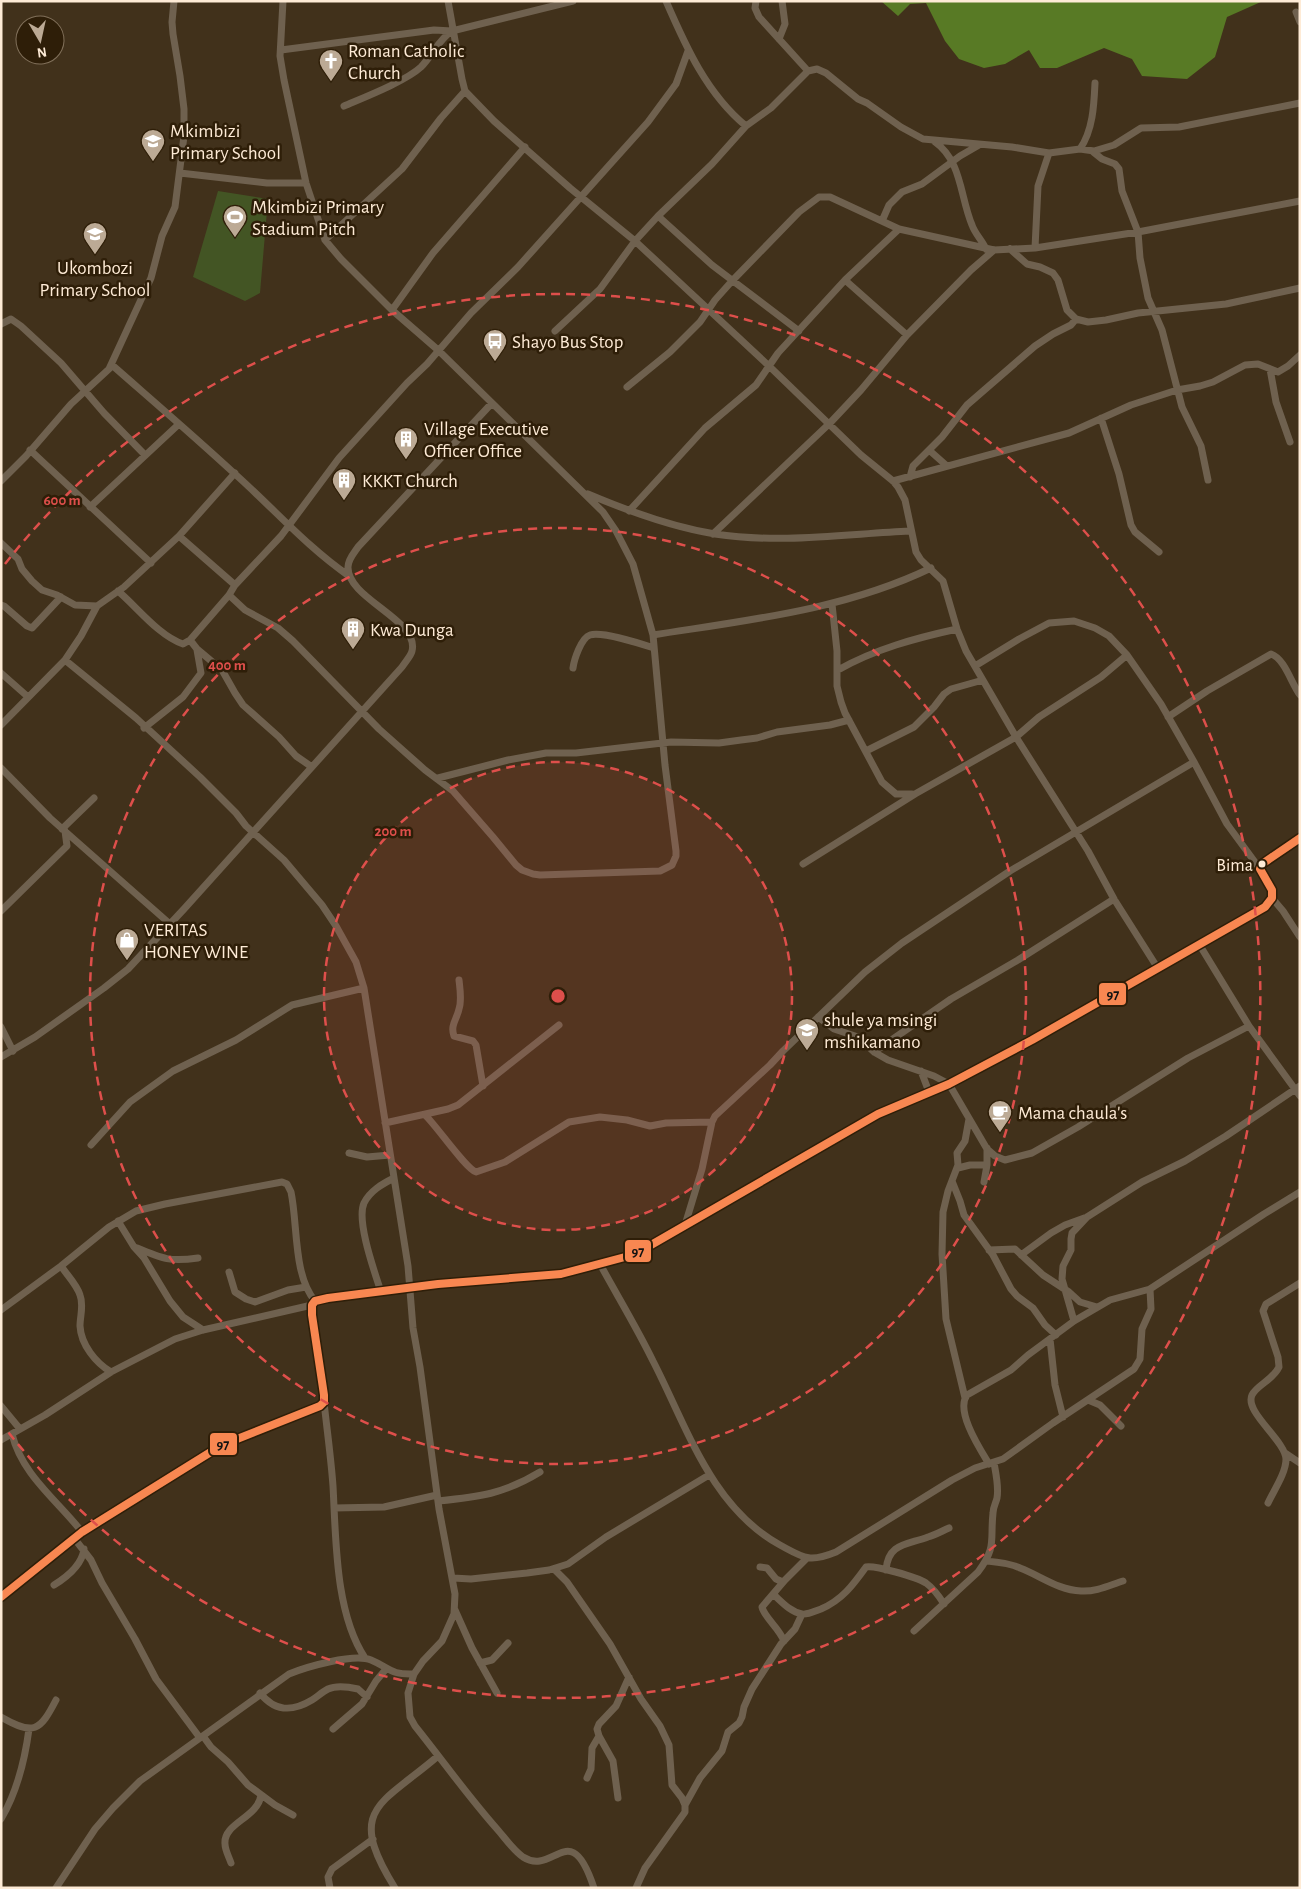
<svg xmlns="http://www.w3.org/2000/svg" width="1301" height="1889" viewBox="0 0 1301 1889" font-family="'Alegreya Sans',sans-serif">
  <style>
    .green { fill: #435524 }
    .forest { fill: #587a25 }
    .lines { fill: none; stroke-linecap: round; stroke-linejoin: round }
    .minor { stroke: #6f614f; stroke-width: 7 }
    .bus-1-casing { stroke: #2e1e08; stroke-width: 11 }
    .bus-1 { stroke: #f88751; stroke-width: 8 }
    .ring { fill: none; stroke: #de4f4b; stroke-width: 2.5; stroke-dasharray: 9 6 }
    .bus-dot { fill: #feebd6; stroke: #2e1e08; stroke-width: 2 }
    .labels { text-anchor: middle; stroke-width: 5; stroke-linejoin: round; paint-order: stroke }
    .bus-label { font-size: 18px; fill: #feebd6; stroke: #2e1e08; text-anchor: end }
    .poi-label { font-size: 19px; fill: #feebd6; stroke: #2e1e08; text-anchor: start }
    .centre { fill: #de4f4b; stroke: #2e1e08; stroke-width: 2.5 }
    .ring-label { font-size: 15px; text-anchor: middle; font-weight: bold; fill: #de4f4b; stroke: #2e1e08; stroke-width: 5; stroke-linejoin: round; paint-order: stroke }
    .line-badge { stroke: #2e1e08; stroke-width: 2 }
    .pale-badge-label { font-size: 14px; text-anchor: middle; font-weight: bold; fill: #111 }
  </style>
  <rect width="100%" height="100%" fill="#41311b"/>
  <path class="green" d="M218,191l50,8 -8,94 -15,8 -52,-24z"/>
  <path class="forest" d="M881,1h382l-36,16 -12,40 -28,22 -45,-3 -10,-17 -28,-11 -47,20h-17l-11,-18 -24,14 -21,4 -25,-9 -14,-18 -19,-38 -16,1 -12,12z"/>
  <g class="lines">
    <path class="minor" d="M448,1l14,78 3,12 29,30 76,67 65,53 134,125 92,89 32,26 5,6 7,13 11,52 5,8 22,21 14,48 9,22 50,86 72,114 26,48 43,68
      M666,1c20,46 41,93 80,125
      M756,1l-1,7 4,9 49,54
      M1296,12l4,10
      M779,39l6,-15 -3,-23
      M281,50l153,-20 18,1
      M344,106c21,-9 62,-25 77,-39 11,-11 18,-28 31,-36l121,-30
      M935,142c27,19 25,55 37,83 3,9 10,15 14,24
      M1080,149c13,-19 14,-44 15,-66
      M1092,151l10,8 13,5 4,5 3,22 16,41 2,26 8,40 14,32 20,77 19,39 7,34
      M180,173l87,10h39
      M658,216l54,49 87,66
      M882,221l7,-16 13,-13 20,-8 38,-28 19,-11
      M325,240l77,-71 39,-51 24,-27
      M1035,248l3,-62 11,-33
      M1010,249l17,15 13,3 13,6 5,7 9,30 9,9 12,3 18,-2 32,-7 88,-9 74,-16
      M845,280l62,55
      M392,310l41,-57 92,-106
      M1,324l10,-5 10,7 40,37 43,50 41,42
      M555,331l45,-42 35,-48 23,-25 54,-52 34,-38 25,-18 37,-37 9,-2 9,4 32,26 9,4 34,24 22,12 89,8 37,6 31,-4 14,2 20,-6 27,-17 38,-1 121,-24
      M112,365c41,36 83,72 123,109 38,34 72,73 114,102
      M1270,369l6,33 14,40
      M627,387l43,-35 30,-30 15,-22 17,-19 67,-69 20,-15h11l69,32 95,21 41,-2 103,-16 162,-31
      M1101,418l18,56 12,51 4,7 24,20
      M30,450l121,113
      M929,450l18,16
      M910,477l3,-11 29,-29 25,-32 68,-59 18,-12 18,-9 5,-6
      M1,481l25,-25 45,-52 38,-35 42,-91 11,-42 13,-29 9,-71v-27l-4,-33 -7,-42 -1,-12 2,-21
      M893,481l176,-48 62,-28 46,-15 23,-4 13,-4 32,-17 13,-1 20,8 10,-6 12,-11
      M588,494c40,17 84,33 127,40 64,10 131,0 195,-3
      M90,507l89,-83
      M629,511l76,-83 51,-43 22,-32 67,-73 54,-51
      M713,534l117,-111 31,-33 46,-55 64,-65 23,-20
      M179,536l56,49
      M1,543l17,16 4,10 10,12 10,9 15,5 18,10 22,1
      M118,591c19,16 41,45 65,53l7,-4 39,-45 6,-10 46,-49 58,-78 68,-75 20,-19 44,-51 47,-46 130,-145 28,-38 12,-33
      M229,595l16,15 33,18 15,13 86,88 46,41 28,21 40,46 23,28 6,5 11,4 7,1 120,-4 12,-6 4,-9v-5l-11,-86 -12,-130 -20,-71 -17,-33 -13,-19 -165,-162 -46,-40 -51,-51 -16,-19 -19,-57 -22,-103 -4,-24 3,-55
      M832,604l5,47v35l4,16 4,11 37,69 14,12h16
      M1,605l3,1 23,20 5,2 29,-31
      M653,635c95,-15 191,-25 278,-67
      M190,640l7,9 25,21 13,23 8,12 36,32 17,19 16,11
      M65,660l71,58 64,59 36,36 10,13 38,34 38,45 14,21 20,36 8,26 44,278 5,62 7,39 19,142 16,85 -1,20 -12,27 -19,20 -9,13 -6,19 2,24 5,9c28,35 52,69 82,103 8,9 16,21 26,28 31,20 47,-42 71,31
      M975,666l44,-27 30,-16 25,-2 21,7 14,8 18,19 34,49 33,58 33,62 33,45
      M573,668c1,-8 8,-30 17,-33 11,-4 52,9 64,13
      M838,670c37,-21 78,-32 119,-41
      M1,673l26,23
      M1168,717l39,-26 64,-37c14,5 20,29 29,41
      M1,725l64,-65 16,-24 16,-30 27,-19 55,-51 56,-63
      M144,728l39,-31 18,-24 -4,-23
      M866,751l48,-24 20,-20 10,-13 7,-5 32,-9
      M1,768l49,50 120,106
      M438,778l70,-18 38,-7h30l95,-11 48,1 22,-3 16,-2 20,-6 53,-7 19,-5
      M62,829l32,-31
      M803,864l112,-70 101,-57 23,-20 62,-40 26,-22
      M1272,898l11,13 17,26
      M1,911l66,-65 -2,-15
      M1199,944l50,82 51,70
      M459,980c1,9 3,20 0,29 -2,10 -9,16 -5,27l19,5 3,4 7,41
      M818,1017l16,12 24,8 16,15 14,8 46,16 15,8 38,65 8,7 10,4 27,-7 46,-26 110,-69 61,-32
      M1,1027l12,24
      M874,1052l77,-53 67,-39 96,-61
      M1,1057l34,-20 69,-49 24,-19 56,-60 218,-242c3,-5 9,-11 10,-16 8,-31 -65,-52 -64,-84 0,-8 6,-14 10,-20l134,-144
      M921,1071l8,21
      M425,1115c11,10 41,54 51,57l29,-10 64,-40 31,-5 27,3 23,6 16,-3 46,-1
      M385,1123l63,-14 10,-4 101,-80
      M91,1145l39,-43 43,-31 63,-31 56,-35 72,-17
      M349,1153l18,4 23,-2
      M958,1168l12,-3h17
      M952,1181l8,20 4,14 29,40 18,34 6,7 16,12 12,17 11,10
      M984,1182l3,-17v-17
      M118,1221l16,26 10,11 26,43 13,16 20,13
      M685,1225l17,-56 10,-47 3,-6 55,-51 13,-14 82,-79 37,-29 108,-72 184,-109
      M137,1248c26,11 33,14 61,10
      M989,1250l26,-1 28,26 26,17 11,10 17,5
      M1021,1255l30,-22 14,-8 22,-8 55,-35 43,-21 41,-25 74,-50
      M600,1264c18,33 37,64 53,97 34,66 58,146 127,184 24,13 29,18 56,7l116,-72 23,-12 28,-9 50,-36 81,-54 6,-10 2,-30 9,-20 -1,-20
      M61,1266c6,9 16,19 19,29 4,10 0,21 0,31 1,19 16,37 31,46
      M229,1272l6,20 11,7 9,3 33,-12 18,-3
      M381,1292c-6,-19 -25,-71 -17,-89 6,-12 18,-19 30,-25
      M1,1310l60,-44 48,-39 27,-16 29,-7 117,-22 5,2 4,8c7,33 2,83 24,109
      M1074,1321l-12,-42 1,-13 8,-16v-11l1,-6 15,-16
      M1050,1339l5,46 8,32
      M965,1398l-19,-79 -4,-65 1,-42 5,-21 10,-26 -1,-12 8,-12 4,-22
      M1088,1400l12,5 21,21
      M324,1402c3,28 7,56 9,84 3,53 2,127 32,172
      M1,1406l19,23
      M12,1434c10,41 45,66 70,98
      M1,1440l44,-25 66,-43 64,-33 28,-9 109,-25
      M1285,1453l15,10
      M989,1464c-9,-15 -34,-53 -22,-69l44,-25 17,-15 46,-34 36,-21 40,-11 114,-75 36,-22
      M438,1501c41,-4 66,-7 102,-29
      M1268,1503c6,-13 18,-30 18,-44 -1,-19 -42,-47 -34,-64 5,-10 21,-15 27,-28l-1,-10 -15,-46 3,-7 34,-21
      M334,1508l50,-1 53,-12
      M74,1538l17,22 11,23 33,56 21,40 44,59
      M986,1561c11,1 24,2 34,7 21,8 38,22 61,23 15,1 29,-6 42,-10
      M760,1567l7,1 9,11 7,3
      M554,1569l13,13 43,62 31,55 19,27 9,19 3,40 10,13 3,7v7l-40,56 -9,20
      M886,1570c2,-27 21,-25 42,-33 7,-2 14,-6 21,-9
      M453,1578l18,1 56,-6 22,-3 19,-6 38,-27 103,-62
      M54,1585c13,-8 28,-20 30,-36
      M773,1594c8,7 17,18 29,20 6,1 13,-3 19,-5 21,-9 32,-24 45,-42 8,-2 51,10 60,16 7,5 13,13 18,21
      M1,1597l81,-65 140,-87 98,-39 4,-4v-7l-12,-80v-10l3,-4 13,-3 110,-14 123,-10 64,-17 26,-12 227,-131 71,-30 83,-44 233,-133 7,-9v-8l-12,-21 2,-5 38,-26
      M455,1610l17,38 25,45
      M914,1631l64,-59c19,-25 12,-32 15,-59 0,-6 3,-10 4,-15 2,-11 -1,-24 -3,-35
      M784,1641c-5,-13 -20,-24 -22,-34l23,-27 21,-21
      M480,1663l12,-3 16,-17
      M260,1693c15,19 32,19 52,7 5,-3 10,-8 16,-11 9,-4 21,-2 30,0l9,8
      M1,1717c33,19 39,14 55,-17
      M333,1729l29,-25 14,-23 10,-12
      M203,1736l8,11 17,15 20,23 27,20 18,10
      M587,1778l4,-9 1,-21 7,-12
      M618,1798l-5,-37 -14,-25 -2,-7 2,-5 17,-18 13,-29
      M685,1805l15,-27 22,-27 6,-19 11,-9 3,-6 2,-10 8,-18 29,-45 14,-15 7,-15
      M1,1819c16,-27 24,-60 28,-90
      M231,1863c-2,-6 -6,-13 -6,-19 -2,-21 33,-26 36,-49
      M56,1888l39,-59 18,-21 27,-27 149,-107c17,-7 65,-21 82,-14 19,8 19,15 43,14
      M330,1888l-2,-11 4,-8 41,-30
      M395,1888c-50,-80 -14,-83 43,-132"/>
    <g class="bus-1-casing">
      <path id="bus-1" d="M1,1597l81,-65 140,-87 98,-39 4,-4v-7l-12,-80v-10l3,-4 13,-3 110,-14 123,-10 64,-17 26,-12 227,-131 71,-30 83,-44 233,-133 7,-9v-8l-12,-21 2,-5 38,-26"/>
    </g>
    <use href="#bus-1" class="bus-1"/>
  </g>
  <circle cx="558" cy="996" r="234" fill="#de4f4b" fill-opacity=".12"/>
  <g class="ring">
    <circle cx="558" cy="996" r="234"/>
    <circle cx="558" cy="996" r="468"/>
    <path d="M5 564A702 702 0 1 1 5 1428"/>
  </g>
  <defs>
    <g id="church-pin" transform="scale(1.25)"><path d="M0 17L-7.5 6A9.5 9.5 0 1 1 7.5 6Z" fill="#bcaa95" stroke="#2e1e08"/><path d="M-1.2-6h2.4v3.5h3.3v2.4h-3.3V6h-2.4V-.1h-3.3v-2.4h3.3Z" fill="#fff"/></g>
    <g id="school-pin" transform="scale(1.25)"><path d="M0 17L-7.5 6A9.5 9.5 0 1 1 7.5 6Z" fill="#bcaa95" stroke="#2e1e08"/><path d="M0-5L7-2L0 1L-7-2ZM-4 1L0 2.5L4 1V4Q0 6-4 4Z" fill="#fff"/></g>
    <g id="stadium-pin" transform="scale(1.25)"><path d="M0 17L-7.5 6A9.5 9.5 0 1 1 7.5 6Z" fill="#bcaa95" stroke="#2e1e08"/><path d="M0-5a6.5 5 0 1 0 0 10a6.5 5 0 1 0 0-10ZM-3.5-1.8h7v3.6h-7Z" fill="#fff"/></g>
    <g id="bus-pin" transform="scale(1.25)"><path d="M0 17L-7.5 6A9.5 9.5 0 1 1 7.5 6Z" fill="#bcaa95" stroke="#2e1e08"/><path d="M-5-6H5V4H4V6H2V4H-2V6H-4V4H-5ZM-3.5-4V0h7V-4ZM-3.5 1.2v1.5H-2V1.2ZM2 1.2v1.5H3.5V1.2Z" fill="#fff"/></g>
    <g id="building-pin" transform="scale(1.25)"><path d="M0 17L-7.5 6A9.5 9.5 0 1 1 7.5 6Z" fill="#bcaa95" stroke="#2e1e08"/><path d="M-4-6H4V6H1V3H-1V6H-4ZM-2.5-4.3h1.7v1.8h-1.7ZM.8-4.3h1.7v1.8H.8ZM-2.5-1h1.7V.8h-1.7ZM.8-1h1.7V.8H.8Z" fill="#fff"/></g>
    <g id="shop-pin" transform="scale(1.25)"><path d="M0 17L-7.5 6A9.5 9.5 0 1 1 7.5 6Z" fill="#bcaa95" stroke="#2e1e08"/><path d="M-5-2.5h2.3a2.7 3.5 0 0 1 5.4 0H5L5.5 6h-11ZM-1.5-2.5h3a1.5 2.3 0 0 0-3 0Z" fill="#fff"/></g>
    <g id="cafe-pin" transform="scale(1.25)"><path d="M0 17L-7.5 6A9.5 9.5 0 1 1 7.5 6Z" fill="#bcaa95" stroke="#2e1e08"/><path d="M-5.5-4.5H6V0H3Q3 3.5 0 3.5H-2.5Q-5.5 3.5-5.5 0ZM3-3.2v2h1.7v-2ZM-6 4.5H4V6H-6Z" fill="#fff"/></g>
  </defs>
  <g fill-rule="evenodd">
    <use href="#church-pin" x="331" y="61"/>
    <use href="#school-pin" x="153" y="141"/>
    <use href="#stadium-pin" x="235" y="217"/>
    <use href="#school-pin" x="95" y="234"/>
    <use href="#bus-pin" x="495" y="341"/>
    <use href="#building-pin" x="406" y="439"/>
    <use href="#building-pin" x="344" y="480"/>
    <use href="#building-pin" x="353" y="629"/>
    <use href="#shop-pin" x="127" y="940"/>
    <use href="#school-pin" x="807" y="1030"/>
    <use href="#cafe-pin" x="1000" y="1112"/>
  </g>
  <circle class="bus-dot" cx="1262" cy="864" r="4.5"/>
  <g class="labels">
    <g class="bus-label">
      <text x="1253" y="871">Bima</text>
    </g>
    <g class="poi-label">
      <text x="348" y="57">Roman Catholic<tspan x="348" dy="22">Church</tspan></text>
      <text x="170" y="137">Mkimbizi<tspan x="170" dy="22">Primary School</tspan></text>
      <text x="252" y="213">Mkimbizi Primary<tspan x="252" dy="22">Stadium Pitch</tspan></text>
      <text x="95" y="274" text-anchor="middle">Ukombozi<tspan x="95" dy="22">Primary School</tspan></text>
      <text x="512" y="348">Shayo Bus Stop</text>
      <text x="424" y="435">Village Executive<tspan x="424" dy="22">Officer Office</tspan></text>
      <text x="362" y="487">KKKT Church</text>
      <text x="370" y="636">Kwa Dunga</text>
      <text x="144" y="936">VERITAS<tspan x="144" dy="22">HONEY WINE</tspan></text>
      <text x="824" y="1026">shule ya msingi<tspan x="824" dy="22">mshikamano</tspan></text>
      <text x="1018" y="1119">Mama chaula's</text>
    </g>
  </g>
  <circle cx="558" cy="996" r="8" class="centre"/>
  <g class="ring-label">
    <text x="62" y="505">600 m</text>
    <text x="227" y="670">400 m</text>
    <text x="393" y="836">200 m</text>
  </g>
  <g class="line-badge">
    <rect x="1098" y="982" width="29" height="24" rx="5" fill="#f88751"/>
    <rect x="624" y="1239" width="28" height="24" rx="5" fill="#f88751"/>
    <rect x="209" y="1432" width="29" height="24" rx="5" fill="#f88751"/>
  </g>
  <g class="pale-badge-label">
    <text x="1113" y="999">97</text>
    <text x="638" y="1256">97</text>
    <text x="223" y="1449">97</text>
  </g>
  <rect width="1301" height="1889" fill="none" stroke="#feebd6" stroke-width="5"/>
  <g transform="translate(40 40) rotate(171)"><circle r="24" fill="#2e1e08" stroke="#81705a"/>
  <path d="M0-4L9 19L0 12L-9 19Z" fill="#bcaa95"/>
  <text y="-8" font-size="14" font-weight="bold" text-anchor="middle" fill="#feebd6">N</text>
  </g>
</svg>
